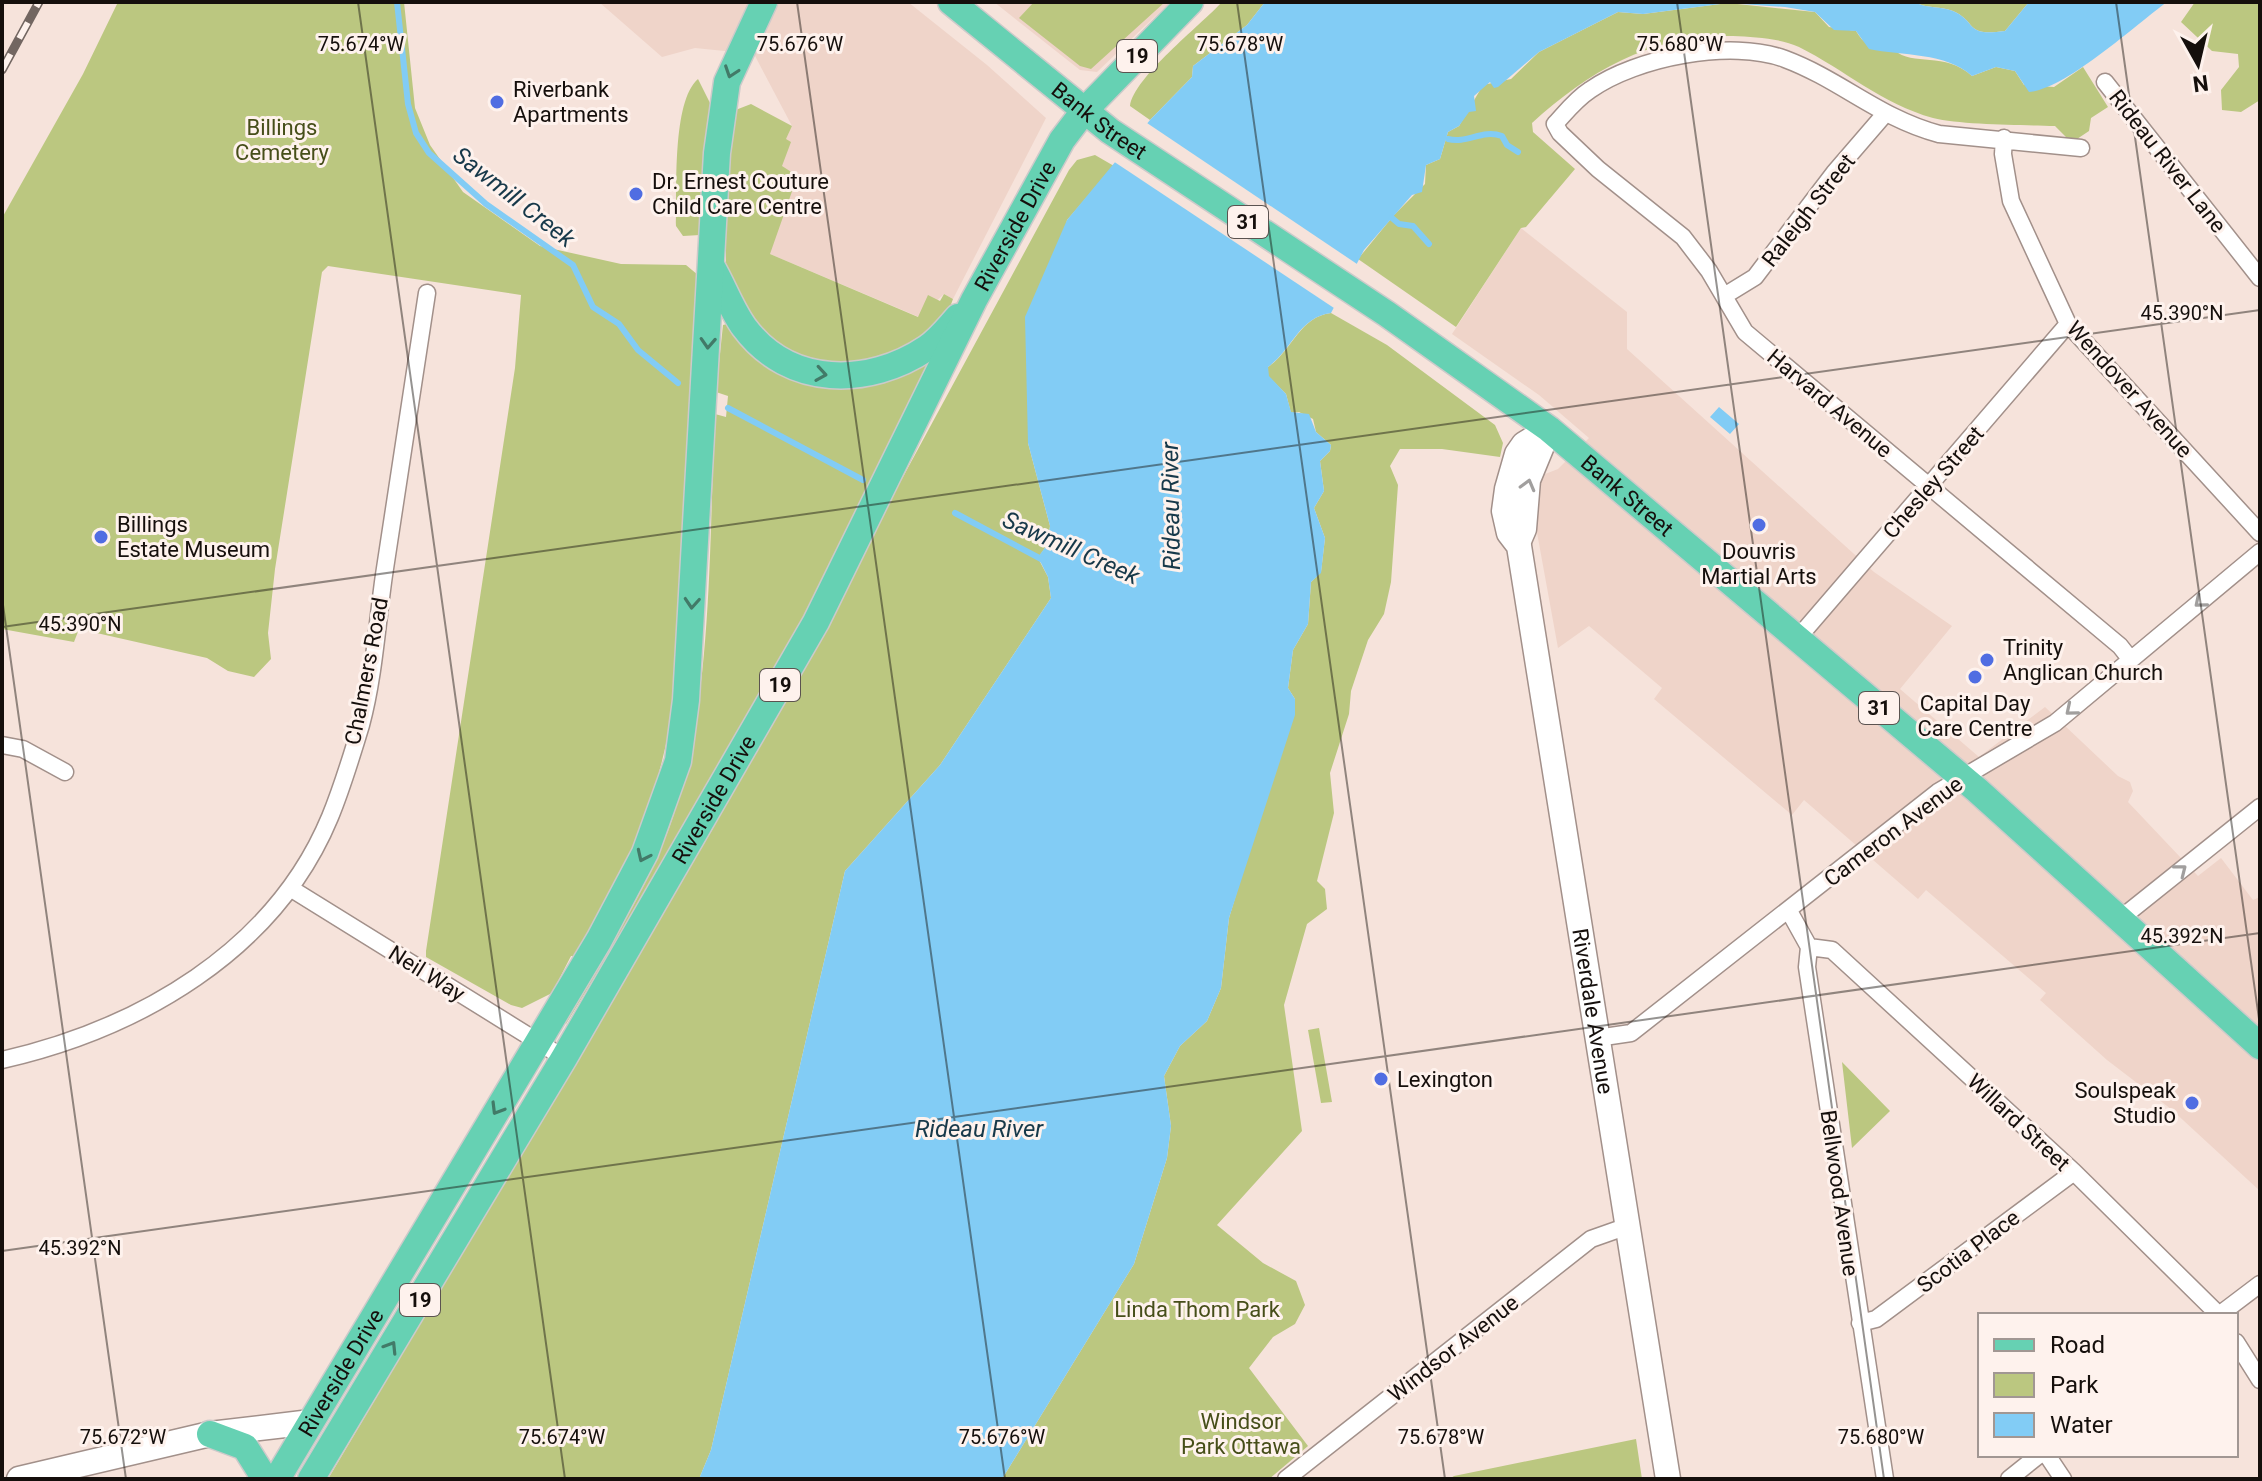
<svg xmlns="http://www.w3.org/2000/svg" width="2262" height="1481" viewBox="0 0 2262 1481" font-family="Roboto,sans-serif">
  <style>
    .built { fill: #efd4c9 }
    .green { fill: #bbc780 }
    .water { fill: #82ccf5 }
    .pier { fill: #f6e3db }
    .lines { fill: none; stroke-linecap: round; stroke-linejoin: round }
    .stream { stroke: #82ccf5; stroke-width: 6 }
    .street-casing { stroke: #a2908a; stroke-width: 19 }
    .secondary-casing { stroke: #a2908a; stroke-width: 27 }
    .primary-casing { stroke: #cccaca; stroke-width: 29 }
    .street { stroke: #fff; stroke-width: 16 }
    .secondary { stroke: #fff; stroke-width: 24 }
    .primary { stroke: #66d1b3; stroke-width: 26 }
    .rail-casing { stroke: #726661; stroke-width: 9 }
    .rail { stroke: #fef2ed; stroke-width: 6; stroke-dasharray: 18; stroke-linecap: butt }
    .oneway { stroke: #427a68 }
    .oneway2 { stroke: #a19f9e }
    .ticks { fill: none; stroke: #150f0c; stroke-width: 2; stroke-opacity: 0.45 }
    .poi-dot { fill: #506de2; stroke: #fef2ed; stroke-width: 3 }
    .labels { text-anchor: middle; stroke-width: 6; stroke-linejoin: round; paint-order: stroke }
    .shield { fill: #fef2ed; stroke: #5b5350; stroke-width: 2 }
    .shield-label { font-size: 20px; font-weight: bold; fill: #150f0c }
    .poi-label { font-size: 22px; fill: #150f0c; stroke: #fef2ed; text-anchor: start }
    .street-label { font-size: 22px; fill: #150f0c; stroke: #fef2ed }
    .park-label { font-size: 22px; fill: #464e19; stroke: #fef2ed }
    .water-label { font-size: 24px; font-style: italic; fill: #17394a; stroke: #fef2ed }
    .ticks-label { font-size: 20px; text-anchor: middle; fill: #150f0c; stroke: #fef2ed; stroke-width: 6; stroke-linejoin: round; paint-order: stroke }
  </style>
  <rect width="100%" height="100%" fill="#f6e3db"/>
  <path class="built" d="M599,2h309l79,63 59,53 -93,181 -9,-5 -25,23 -149,-63 15,-114 7,-14 -38,-72 -59,-6 -33,9z
    M994,2h176l-73,70 -17,-2z
    M1521,228l106,84v37l247,223 78,54 -52,63 79,68 66,-50 73,69 12,6 3,9 -5,11 70,74 23,-18 32,42 7,-3v294l-89,-82 -64,-49 -67,-60 6,-7 -120,-103 -8,9 -114,-99 -12,15 -138,-116 8,-11 -73,-62 -31,22 -24,-132 6,-40 18,-7 31,-31 -50,-43 -87,-61z"/>
  <path class="green" d="M118,2h286l11,106 15,37 33,47 77,54 81,18 65,1 12,10 -22,416c-17,109 -45,172 -101,265h-4l-19,37 -30,15 -11,-3 -85,-48v-6l89,-583 6,-73 -193,-29 -6,6 -47,297 -7,64 3,26 -17,18 -26,-6 -21,-13 -128,-29 -5,13 -72,-13v-411l81,-144z
    M1034,2h131l-74,67 -11,-3 -61,-48z
    M1222,2h43l-18,23 -54,41 -1,11 -42,43 -20,-14c4,-29 70,-80 92,-104z
    M1915,2h114l-24,29c-41,6 -27,-9 -52,-20 -12,-5 -26,-2 -38,-9z
    M2195,2h65v98l-19,12 -19,-2 -1,-20 18,-23 -1,-13 -26,-3 -31,-29z
    M1728,3l87,9 14,15 27,4c8,14 21,22 38,19 19,17 51,1 78,26l24,-9 19,4 9,14 30,2 29,-20 25,40 -17,11 -2,13 -12,8h-9l-13,-13c-32,-1 -94,-1 -122,-8 -51,-14 -88,-48 -134,-71 -20,-9 -45,-10 -66,-11 -80,-2 -143,34 -201,87l1,9 42,37 -49,58 -5,1 -65,99 -98,-68 36,-44 31,-31 1,-19 14,-6 8,-27 11,-6 24,-41 28,-6 28,-27 79,-40 25,2z
    M698,79l12,24 -10,132 -17,1 -7,-10c1,-35 -4,-125 22,-147z
    M751,104l41,22 -6,13 5,3 -9,24 14,9v5l-26,74 148,63 10,-22 12,6 4,-7 9,5 -7,19 -13,15 -59,33 -76,-5 -39,-29 -33,-64v-94l7,-63z
    M1095,155l19,11 -47,54 -39,223 22,83 -3,19 -9,13 10,19 3,21 -111,167 -95,106 -134,579 -12,29h-371l384,-649 357,-660 8,-10z
    M1331,313l56,32 108,80 8,18 -3,14 -58,-8h-42l-10,17 8,19 -7,97 -7,32 -16,26 -17,51 -2,23 -19,59 4,40 -17,68 8,8 2,20 -20,15 -23,81 18,126 -85,94 46,38 33,18 9,24 -10,19 -22,13 -24,31 59,78 -39,33h-267l132,-215 33,-106 4,-32 -7,-50 16,-30 27,-25 14,-33 8,-70 66,-219 -7,-11 5,-38 15,-26 3,-42 10,-10 4,-34 -11,-30 10,-17 -4,-30 10,-10 1,-6 -15,-13 -3,-13 -14,-7 -8,1 -5,-19 -18,-18v-9c25,-17 31,-50 63,-54z
    M727,324l69,52 149,-33 -189,369 -190,312 -3,-2c43,-70 92,-142 115,-221 35,-117 31,-265 37,-387l11,3 2,-21 -12,-4 7,-67z
    M1319,1028l13,74 -11,1 -13,-73z
    M1842,1062l48,49 -38,37z
    M1636,1439l6,40h-193l5,-3z"/>
  <path class="water" d="M1265,2h650c12,7 26,4 38,9 25,11 11,26 52,20l24,-29h138c-33,24 -101,87 -138,90l-14,-21 -19,-4 -24,9c-26,-24 -70,-20 -103,-27l-13,-18 -22,-1 -19,-18 -30,-5 -57,-4 -85,11 -25,-2 -79,40 -41,35 -4,1 -4,-6 -16,14 2,15 -7,1 -10,14 -11,6 -8,27 -14,6 -4,27 -10,3 -48,55 -33,63c-32,4 -39,37 -63,54l1,9 17,18 5,18 18,2 7,18 15,13 -1,6 -10,10 4,30 -10,17 11,30 -4,35 -10,9 -3,42 -15,26 -5,38 7,11v16l-66,203 -8,70 -14,33 -27,25 -16,30 7,50 -4,32 -33,106 -132,215h-303l12,-29 134,-579 95,-106 111,-167 -3,-21 -10,-20 9,-12 3,-19 -22,-83 -3,-126 42,-97 83,-100 42,-43 1,-11 54,-41z
    M1719,407l20,17 -9,10 -20,-17z"/>
  <path class="pier" d="M1144,121l216,145 -23,44 -224,-149z"/>
  <g class="lines">
    <path class="stream" d="M397,2l11,102 8,29 13,20 57,51 87,61 20,42 26,17 19,26 40,33
      M1448,139c19,5 34,-10 54,-3l5,9 11,7
      M1392,218l7,6 14,2 16,18
      M728,408l135,72
      M955,513l88,47"/>
    <g class="street-casing">
      <path id="street" d="M2105,82l155,196
        M2004,138l-1,16 8,47 57,123 192,209
        M2081,148l-142,-14c-60,-16 -98,-54 -154,-75 -54,-20 -148,-2 -195,31 -14,9 -24,22 -35,34l5,9 38,36 85,68 26,34 36,61 375,314 11,14
        M1724,296l31,-19 79,-104 50,-58
        M1797,639l271,-315
        M2,745l21,4 42,23
        M290,888l274,170
        M1789,911l20,36 -2,20 78,512
        M2120,919l140,-112
        M1809,947l23,3 242,222 145,143
        M1597,1038l34,-5 307,-241 117,-69 205,-171
        M2,1060c136,-31 272,-108 328,-243 12,-29 22,-62 31,-92 13,-48 16,-101 23,-150 14,-94 28,-188 43,-282
        M2219,1315l41,-31
        M1860,1323l16,-4 198,-147
        M2236,1342l24,38
        M2047,1455l16,24
        M1286,1479l305,-240 34,-12
        M2009,1479l30,-24"/>
    </g>
    <g class="secondary-casing">
      <g id="secondary">
        <path id="s1" d="M1549,429l-25,15 -7,10 -10,35 -3,22 5,22 10,13 149,933"/>
        <path d="M1518,543l6,-14 4,-49 21,-51"/>
        <path d="M19,1479l191,-45 101,-12"/>
      </g>
    </g>
    <g class="primary-casing">
      <g id="primary">
        <path id="s2" d="M951,2l159,129 277,183 162,115 428,361 283,256"/>
        <path d="M712,267c11,19 19,42 32,60 45,61 125,60 183,21 12,-8 21,-20 31,-31"/>
        <path d="M210,1434l35,13 20,32"/>
        <path id="s3" d="M277,1479l322,-539 46,-87 33,-92 8,-61 31,-547 10,-71 37,-80"/>
        <path id="s4" d="M311,1479l253,-421 252,-436 158,-322 88,-160 22,-29 106,-109"/>
      </g>
    </g>
    <use href="#street" class="street"/>
    <use href="#secondary" class="secondary"/>
    <use href="#primary" class="primary"/>
    <g class="rail-casing">
      <path id="rail" d="M2,70l37,-68"/>
    </g>
    <use href="#rail" class="rail"/>
  </g>
  <defs><path id="oneway-chevron" d="M-2-3.5L2.5 0L-2 3.5" fill="none" stroke-width="1.6" stroke-linecap="round" stroke-linejoin="round" transform="scale(2)"/></defs>
  <g class="oneway">
    <use href="#oneway-chevron" transform="translate(731 72) rotate(109)"/>
    <use href="#oneway-chevron" transform="translate(708 343) rotate(93)"/>
    <use href="#oneway-chevron" transform="translate(821 374) rotate(9)"/>
    <use href="#oneway-chevron" transform="translate(692 603) rotate(94)"/>
    <use href="#oneway-chevron" transform="translate(643 856) rotate(115)"/>
    <use href="#oneway-chevron" transform="translate(497 1109) rotate(121)"/>
    <use href="#oneway-chevron" transform="translate(391 1347) rotate(-58)"/>
  </g>
  <g class="oneway2">
    <use href="#oneway-chevron" transform="translate(1528 485) rotate(-75)"/>
    <use href="#oneway-chevron" transform="translate(2200 602) rotate(140)"/>
    <use href="#oneway-chevron" transform="translate(2071 710) rotate(140)"/>
    <use href="#oneway-chevron" transform="translate(2181 870) rotate(-38)"/>
  </g>
  <path class="ticks" d="M358,2l207,1477M797,2l208,1477M1237,2l208,1477M1677,2l207,1477M2116,2l144,1024M2,3l7,-1M2,598l124,881M2,627l2258,-317M2,1251l2258,-318"/>
  <g class="poi-dot">
    <circle cx="497" cy="102" r="8"/>
    <circle cx="636" cy="194" r="8"/>
    <circle cx="1759" cy="525" r="8"/>
    <circle cx="101" cy="537" r="8"/>
    <circle cx="1987" cy="660" r="8"/>
    <circle cx="1975" cy="677" r="8"/>
    <circle cx="1381" cy="1079" r="8"/>
    <circle cx="2192" cy="1103" r="8"/>
  </g>
  <g class="labels">
    <g class="shield">
      <rect x="1117" y="40" width="40" height="32" rx="6"/>
      <rect x="1228" y="206" width="40" height="32" rx="6"/>
      <rect x="760" y="669" width="40" height="32" rx="6"/>
      <rect x="1859" y="692" width="40" height="32" rx="6"/>
      <rect x="400" y="1284" width="40" height="32" rx="6"/>
    </g>
    <g class="shield-label">
      <text x="1137" y="63">19</text>
      <text x="1248" y="229">31</text>
      <text x="780" y="692">19</text>
      <text x="1879" y="715">31</text>
      <text x="420" y="1307">19</text>
    </g>
    <g class="poi-label">
      <text x="513" y="97">Riverbank<tspan x="513" dy="25">Apartments</tspan></text>
      <text x="652" y="189">Dr. Ernest Couture<tspan x="652" dy="25">Child Care Centre</tspan></text>
      <text x="117" y="532">Billings<tspan x="117" dy="25">Estate Museum</tspan></text>
      <text x="1759" y="559" text-anchor="middle">Douvris<tspan x="1759" dy="25">Martial Arts</tspan></text>
      <text x="2003" y="655">Trinity<tspan x="2003" dy="25">Anglican Church</tspan></text>
      <text x="1975" y="711" text-anchor="middle">Capital Day<tspan x="1975" dy="25">Care Centre</tspan></text>
      <text x="1397" y="1087">Lexington</text>
      <text x="2176" y="1098" text-anchor="end">Soulspeak<tspan x="2176" dy="25">Studio</tspan></text>
    </g>
    <g class="street-label">
      <text dy="8" stroke="none"><textPath href="#s2" startOffset="190">Bank Street</textPath></text>
      <text transform="translate(2168 161) rotate(52)" y="8">Rideau River Lane</text>
      <text transform="translate(1808 210) rotate(-52)" y="8">Raleigh Street</text>
      <text dy="8" stroke="none"><textPath href="#s4" startOffset="1438">Riverside Drive</textPath></text>
      <text transform="translate(2130 389) rotate(48)" y="8">Wendover Avenue</text>
      <text transform="translate(1830 403) rotate(40)" y="8">Harvard Avenue</text>
      <text transform="translate(1933 482) rotate(-49)" y="8">Chesley Street</text>
      <text dy="8" stroke="none"><textPath href="#s2" startOffset="838">Bank Street</textPath></text>
      <text transform="translate(366 671) rotate(-79)" y="8">Chalmers Road</text>
      <text dy="8" stroke="none"><textPath href="#s4" startOffset="790">Riverside Drive</textPath></text>
      <text transform="translate(1893 831) rotate(-37)" y="8">Cameron Avenue</text>
      <text transform="translate(427 973) rotate(32)" y="8">Neil Way</text>
      <text dy="8" stroke="none"><textPath href="#s1" startOffset="610">Riverdale Avenue</textPath></text>
      <text transform="translate(2019 1122) rotate(43)" y="8">Willard Street</text>
      <text transform="translate(1840 1193) rotate(82)" y="8">Bellwood Avenue</text>
      <text transform="translate(1968 1251) rotate(-37)" y="8">Scotia Place</text>
      <text transform="translate(1453 1348) rotate(-38)" y="8">Windsor Avenue</text>
      <text dy="8" stroke="none"><textPath href="#s3" startOffset="124">Riverside Drive</textPath></text>
    </g>
    <g class="park-label">
      <text x="282" y="135">Billings<tspan x="282" dy="25">Cemetery</tspan></text>
      <text x="1197" y="1317">Linda Thom Park</text>
      <text x="1241" y="1429">Windsor<tspan x="1241" dy="25">Park Ottawa</tspan></text>
    </g>
    <g class="water-label">
      <text transform="translate(514 197) rotate(38)" y="8">Sawmill Creek</text>
      <text transform="translate(1171 506) rotate(-91)" y="8">Rideau River</text>
      <text transform="translate(1071 548) rotate(24)" y="8">Sawmill Creek</text>
      <text x="979" y="1137">Rideau River</text>
    </g>
  </g>
  <g class="ticks-label">
    <text x="361" y="51">75.674°W</text>
    <text x="800" y="51">75.676°W</text>
    <text x="1240" y="51">75.678°W</text>
    <text x="1680" y="51">75.680°W</text>
    <text x="2182" y="320">45.390°N</text>
    <text x="80" y="631">45.390°N</text>
    <text x="2182" y="943">45.392°N</text>
    <text x="80" y="1255">45.392°N</text>
    <text x="123" y="1444">75.672°W</text>
    <text x="562" y="1444">75.674°W</text>
    <text x="1002" y="1444">75.676°W</text>
    <text x="1441" y="1444">75.678°W</text>
    <text x="1881" y="1444">75.680°W</text>
  </g>
  <rect width="2262" height="1481" fill="none" stroke="#150f0c" stroke-width="8"/>
  <rect x="1978" y="1313" width="260" height="144" fill="#fef2ed" stroke="#a19793" stroke-width="2"/>
  <rect x="1994" y="1339" width="40" height="12" fill="#66d1b3" stroke="#a19793" stroke-width="2"/>
  <text x="2050" y="1353" font-size="24" fill="#150f0c">Road</text>
  <rect x="1994" y="1373" width="40" height="24" fill="#bbc780" stroke="#a19793" stroke-width="2"/>
  <text x="2050" y="1393" font-size="24" fill="#150f0c">Park</text>
  <rect x="1994" y="1413" width="40" height="24" fill="#82ccf5" stroke="#a19793" stroke-width="2"/>
  <text x="2050" y="1433" font-size="24" fill="#150f0c">Water</text>
  <g transform="translate(2198 64) rotate(172)" stroke="#fef2ed" stroke-width="6" paint-order="stroke">
  <path d="M0-6L14 30L0 20L-14 30Z" fill="#150f0c"/>
  <text y="-12" font-size="22" font-weight="bold" text-anchor="middle" fill="#150f0c">N</text>
  </g>
</svg>
